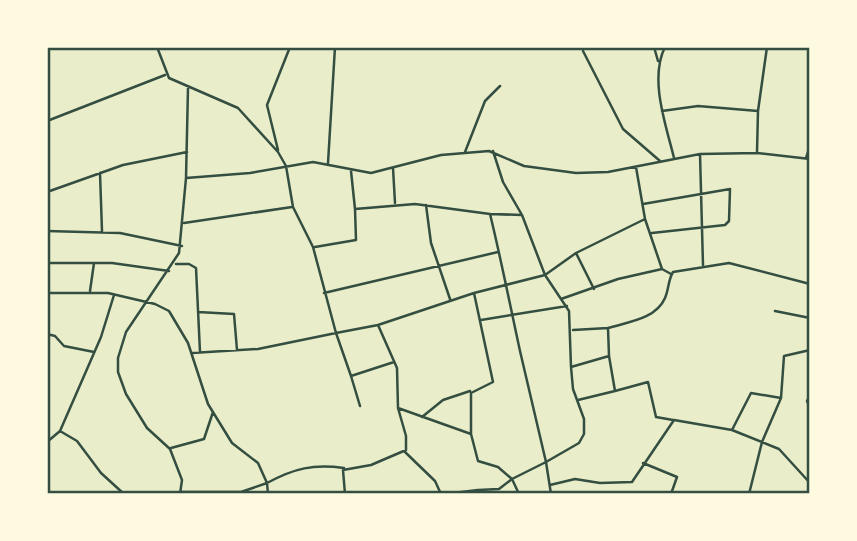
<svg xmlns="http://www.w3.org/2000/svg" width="857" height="541" viewBox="0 0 857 541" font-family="Helvetica,sans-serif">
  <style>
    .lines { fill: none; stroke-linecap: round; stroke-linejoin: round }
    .minor { stroke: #344e41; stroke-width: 2.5 }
    .neatline { fill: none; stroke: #344e41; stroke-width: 2.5 }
  </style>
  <rect width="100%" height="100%" fill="#e9edc9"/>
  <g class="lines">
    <path class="minor" d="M157,47l12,31 69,30 40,44 8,14 7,41 20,40 23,86 42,-8 19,43 1,40 8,28v14l-35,15 -28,5 2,24
      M654,47l4,14
      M665,47c-16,32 1,78 9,111
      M583,51l40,78 37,32
      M662,111l36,-5 60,5
      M47,121l118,-46
      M278,150l-11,-45 23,-58
      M493,151l10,31 19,33 -32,-1c11,45 20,91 30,137l26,111 -34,17 -14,-12 -20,-6 -7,-27v-41l22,-11 -19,-89 71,-18 31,-22
      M465,152l20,-51 15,-15
      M757,152l1,-41 9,-64
      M700,154l3,111
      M806,158l4,-12
      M328,163l7,-116
      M636,167l9,52 17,50
      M393,168l2,35
      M351,171l4,38
      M100,173l2,58
      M186,178l2,-90
      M47,192l76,-27 64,-13
      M643,204l87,-15 -1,32 -4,4 -73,8
      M426,205l5,38 19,56
      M522,215l23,60 24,36 2,56
      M184,223l108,-16
      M47,231l73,2 62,13
      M315,247l41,-7 -1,-31 60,-5 75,10
      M47,263h65l57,8
      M176,264h13l7,4 4,84
      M808,284l2,-10
      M594,289l-18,-36 69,-34
      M90,291l4,-28
      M47,293h61l47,11 14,7 19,32 20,61 24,39 26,20 9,20c28,-15 46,-19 77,-15
      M324,293l174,-41
      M561,299l57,-20 44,-10 9,5
      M775,311l35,7
      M198,312l36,2 3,36
      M481,320l86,-14
      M378,325l96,-32
      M573,330l35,-2
      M47,334l8,2 9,10 30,6
      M192,353l66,-4 78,-16 15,43 43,-14
      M609,356l6,35 33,-9 8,35 17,3
      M351,376l9,30
      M810,395l-3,6 3,7
      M578,400l37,-9
      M398,408l73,26
      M422,417l21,-17 27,-9
      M732,430l47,19 31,34
      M60,431l41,-94 13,-42
      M47,442l13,-11 17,10 24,32 23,21
      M171,448l33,-9 9,-27
      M405,452l30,29 6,13
      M643,463l34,14 -6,17
      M550,485l25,-6 25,4 32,-1 42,-62 58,10 19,-37 30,5 3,-42 26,-6
      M182,492h59l26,-9 1,11
      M85,494h13
      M180,494l2,-14 -12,-31 -23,-21 -21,-34 -8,-22v-14l8,-26 53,-79 7,-75 64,-5 63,-11 58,11 70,-18 48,-4 35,15 52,7 32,-1 92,-18 57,-1 53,6
      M444,494l34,-4
      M478,494v-4l21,-1 13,-10 7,15
      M551,494l-5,-32 33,-19 5,-9v-15l-11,-30 -2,-22 38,-11 -1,-28c20,-6 48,-9 57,-30 4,-9 3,-18 8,-26l56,-9 81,21
      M749,494l13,-52 19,-44"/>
  </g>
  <rect width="857" height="541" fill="none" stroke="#fefae0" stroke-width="98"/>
  <rect x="49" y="49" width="759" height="443" class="neatline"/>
</svg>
